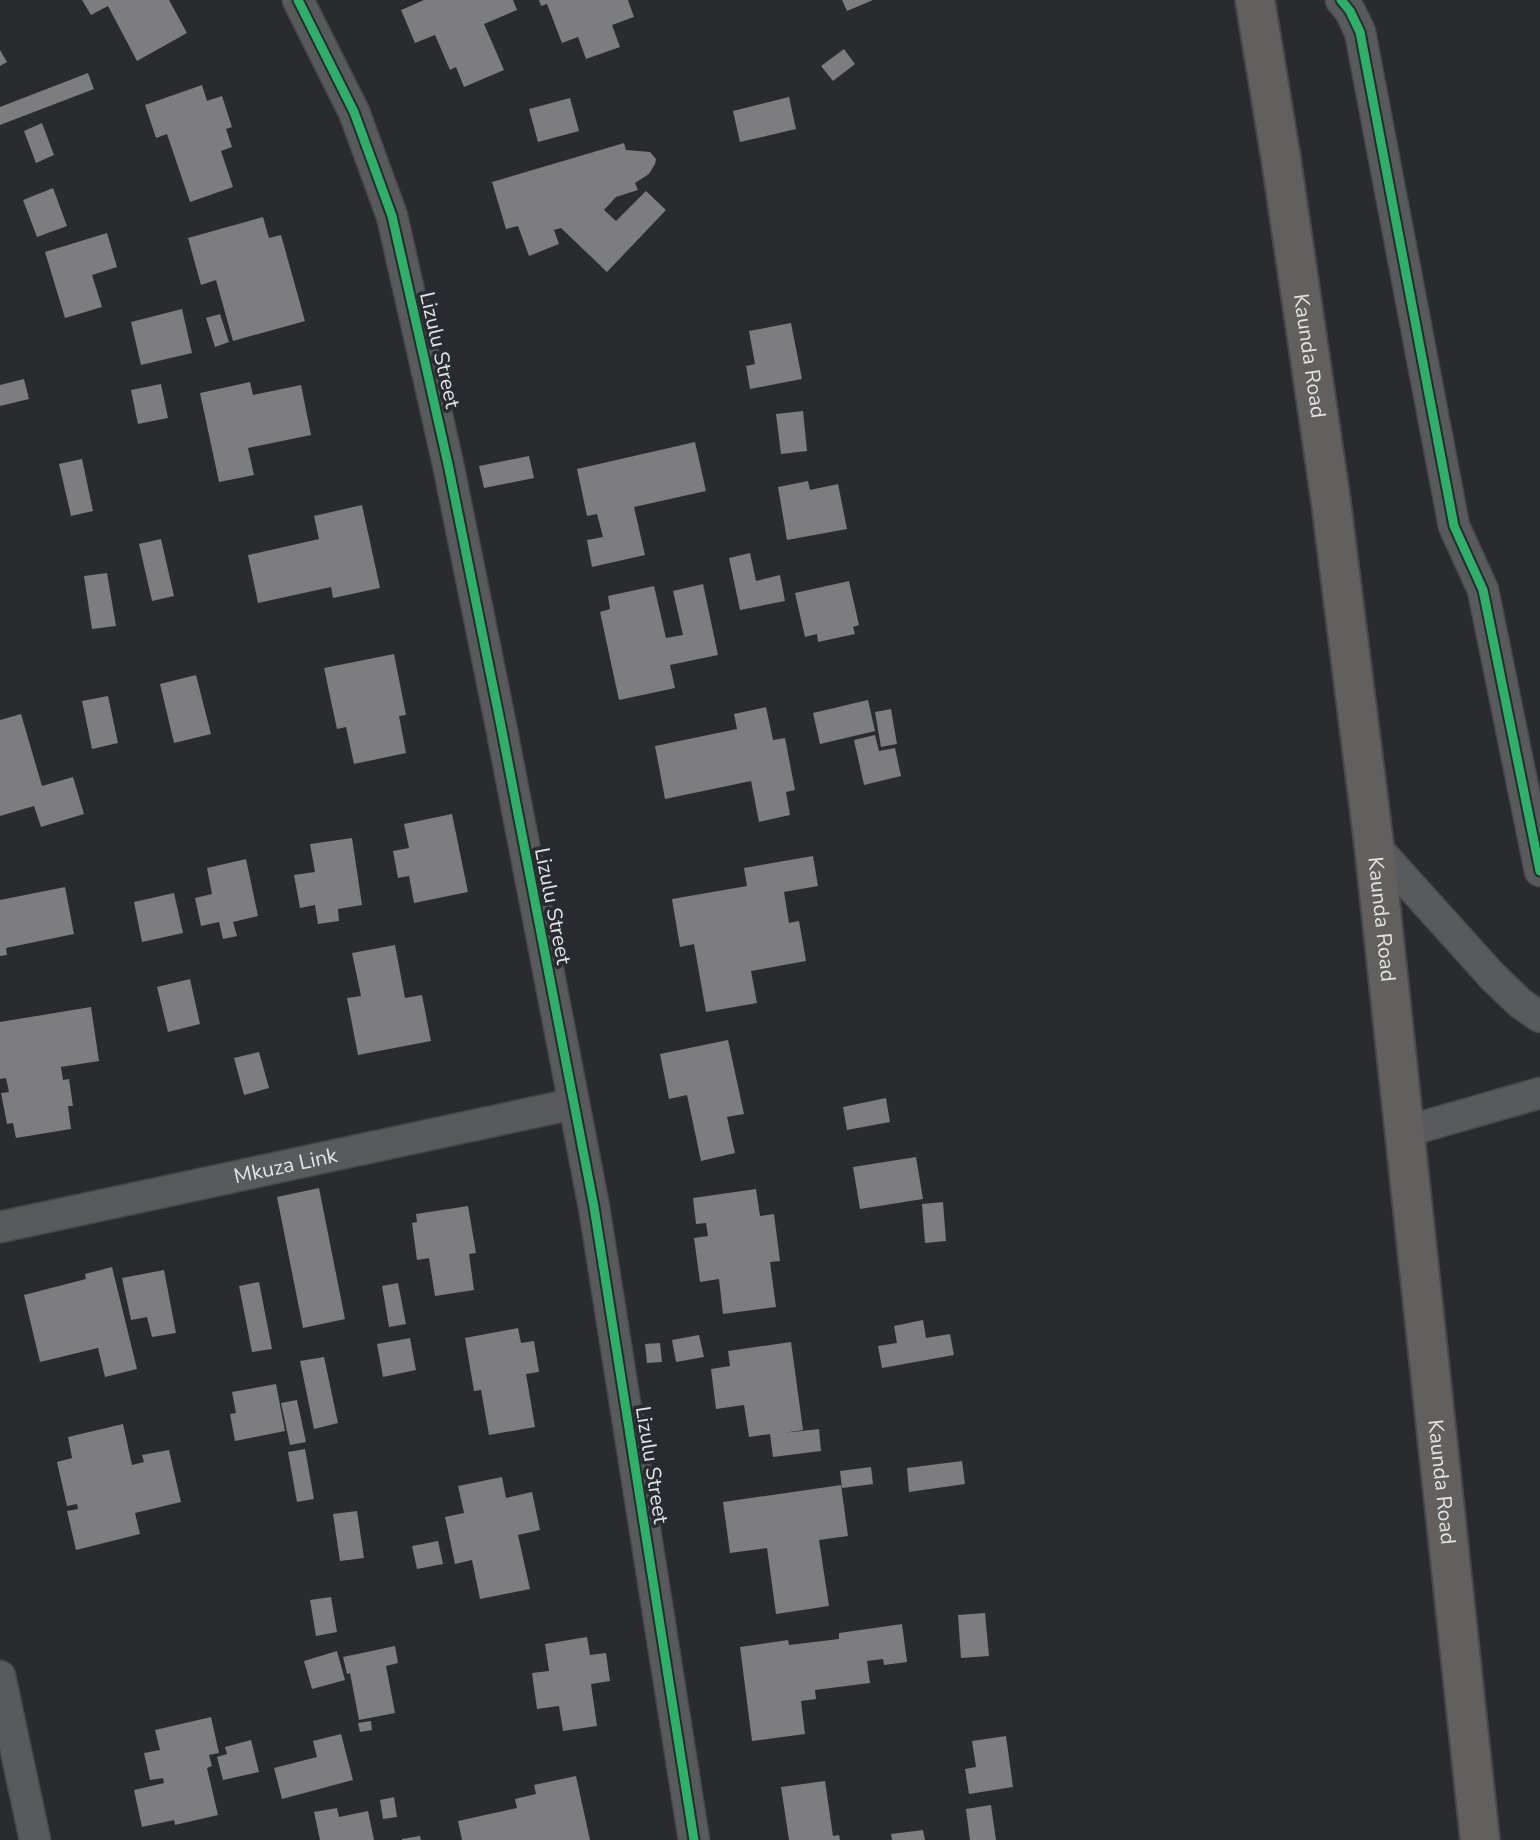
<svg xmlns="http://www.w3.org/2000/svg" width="1540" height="1840" viewBox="0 0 1540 1840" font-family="'Nunito Sans',sans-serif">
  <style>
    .building { fill: #7d7c7e }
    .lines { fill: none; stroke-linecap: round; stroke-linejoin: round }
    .street-casing { stroke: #48494b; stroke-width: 33 }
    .secondary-casing { stroke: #48494b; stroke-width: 42 }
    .street { stroke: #595a5b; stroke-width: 30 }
    .secondary { stroke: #61605e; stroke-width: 38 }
    .cycleway-casing { stroke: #282b2f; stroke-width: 13 }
    .cycleway { stroke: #2db169; stroke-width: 9 }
    .labels { text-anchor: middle; stroke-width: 7; stroke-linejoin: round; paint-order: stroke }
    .street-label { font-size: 21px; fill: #e1e3e5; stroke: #282b2f }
  </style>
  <rect width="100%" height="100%" fill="#292b2e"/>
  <path class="building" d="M82,0h87l18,33 -50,28 -29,-55 -17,9z
    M424,0h89l4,10 -33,14 20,46 -40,17 -8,-20 -6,3 -15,-35 -20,8 -14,-33z
    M539,0h89l6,17 -22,8 8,22 -34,12 -8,-22 -16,6 -15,-39 -6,2z
    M842,0h31l-26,11z
    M844,49l11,15 -22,17 -12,-15z
    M0,50l7,12 -7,4z
    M88,73l6,16 -94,36v-18z
    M202,85l5,16 15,-5 10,31 -6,2 6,18 -11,4 12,36 -43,15 -23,-68 -11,4 -11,-33z
    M789,97l7,32 -56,13 -7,-31z
    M570,98l9,33 -41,11 -9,-33z
    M42,123l12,32 -18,8 -12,-32z
    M624,143l2,7 24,2 6,7 -1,5 -6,10 -14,9 3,7 -22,7 -12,13 12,11 30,-30 20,19 -59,62 -46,-44 -7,2 5,14 -30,12 -11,-30 -12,3 -14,-47z
    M53,188l14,38 -30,11 -14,-37z
    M263,217l6,21 12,-3 24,86 -72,20 -17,-61 -15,5 -13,-47z
    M107,233l10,34 -25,8 10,32 -37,11 -20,-66z
    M182,309l10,44 -51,12 -10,-43z
    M220,314l9,28 -14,5 -9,-29z
    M791,323l11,56 -52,10 -4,-23 9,-2 -6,-33z
    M24,379l5,20 -29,7v-21z
    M250,382l3,13 48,-10 10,50 -63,13 6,27 -35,7 -19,-89z
    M161,384l7,34 -30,6 -7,-34z
    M803,411l4,40 -26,3 -5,-40z
    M695,442l11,49 -72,16 11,48 -53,12 -5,-27 16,-3 -6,-23 -10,2 -10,-47z
    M529,456l5,22 -50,10 -5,-22z
    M82,459l11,52 -22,5 -12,-52z
    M808,481l2,9 28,-6 9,45 -60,11 -9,-53z
    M362,505l18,83 -47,10 -2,-11 -73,16 -10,-48 71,-16 -5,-23z
    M161,539l13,57 -22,5 -13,-57z
    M750,553l6,28 24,-6 5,26 -45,9 -11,-52z
    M107,573l9,53 -24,3 -8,-53z
    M849,581l10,44 -6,2 2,7 -37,8 -1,-8 -12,3 -10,-44z
    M703,584l15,71 -48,10 5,23 -56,12 -19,-88 10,-3 -2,-13 46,-10 12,52 17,-3 -10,-44z
    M394,654l12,61 -7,1 7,37 -52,11 -8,-37 -9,2 -13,-61z
    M196,675l15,59 -37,9 -14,-59z
    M108,696l10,47 -26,6 -10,-48z
    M868,700l7,31 -55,13 -7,-31z
    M766,707l7,33 12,-2 10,52 -9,2 4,23 -31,7 -8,-41 -86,18 -10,-53 82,-17 -3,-15z
    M891,709l6,35 -16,3 -6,-35z
    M21,714l21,72 31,-9 11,37 -43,13 -7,-21 -34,10v-96z
    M875,735l4,16 16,-3 6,28 -37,9 -10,-45z
    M452,814l16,78 -54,11 -5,-27 -11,2 -5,-27 16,-3 -5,-24z
    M352,838l10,67 -24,4 1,12 -21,3 -3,-19 -15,3 -6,-33 21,-3 -5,-28z
    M813,856l5,30 -34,6 5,31 10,-2 7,40 -55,10 6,32 -51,9 -12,-68 -14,3 -8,-48 75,-13 -3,-18z
    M246,859l12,57 -25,6 4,14 -14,3 -4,-17 -18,4 -6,-28 17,-4 -5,-26z
    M65,887l9,47 -68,14 1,7 -7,1v-56z
    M174,893l9,40 -41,9 -8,-40z
    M395,945l10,53 17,-3 9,46 -73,14 -11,-57 14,-2 -9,-43z
    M190,979l10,45 -32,8 -11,-45z
    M91,1007l8,54 -38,6 2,13 6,-1 4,27h-5l3,23 -55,9 -3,-15 -6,1 -6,-31 8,-1 -3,-14 -6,1v-57z
    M728,1040l16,74 -17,3 8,36 -34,8 -14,-66 -18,4 -9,-45z
    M259,1052l10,36 -25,7 -10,-37z
    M886,1098l4,24 -43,8 -4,-23z
    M916,1157l7,42 -63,10 -7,-42z
    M319,1188l26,131 -42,9 -26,-131z
    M756,1189l4,27 14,-2 6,47 -10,1 6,45 -53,7 -4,-35 -19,3 -6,-44 14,-2 -2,-13 -10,1 -3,-26z
    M943,1202l3,39 -21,2 -3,-39z
    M468,1206l8,47 -7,1 5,36 -39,6 -6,-38 -12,2 -5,-37 5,-1 -1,-8z
    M112,1267l25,102 -32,8 -7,-29 -58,14 -16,-67 62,-16 -1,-5z
    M164,1270l12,63 -24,4 -5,-20 -16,3 -9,-42z
    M259,1282l13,67 -20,3 -13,-66z
    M398,1283l8,41 -17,3 -7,-41z
    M923,1320l3,18 24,-4 4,21 -72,13 -4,-22 19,-3 -3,-17z
    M518,1328l3,15 13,-2 5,31 -13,2 9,53 -46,8 -8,-45 -7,1 -9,-53z
    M699,1335l5,22 -28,5 -4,-22z
    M410,1338l6,32 -33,7 -6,-33z
    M791,1342l12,88 -20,3 36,-4 2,22 -48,6 -3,-23 -21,3 -5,-32 -28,4 -5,-40 19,-3 -2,-15z
    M660,1343l2,19 -15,1 -2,-19z
    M324,1357l14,66 -24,6 -14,-68z
    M276,1384l9,47 -50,10 -5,-27 6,-1 -4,-21z
    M297,1400l9,42 -16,3 -9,-42z
    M123,1424l9,41 12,-3 -2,-7 27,-5 12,52 -46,11 5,21 -64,16 -9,-39 11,-2 -1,-5 -10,2 -10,-44 15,-4 -4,-21z
    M305,1449l9,50 -17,3 -9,-50z
    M962,1461l3,23 -56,8 -2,-24z
    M871,1467l2,17 -31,4 -2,-17z
    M502,1477l4,21 26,-6 8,38 -22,5 12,54 -50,10 -8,-39 -17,4 -10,-47 19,-4 -6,-27z
    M841,1485l7,51 -29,4 10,66 -53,8 -9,-66 -37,5 -7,-51z
    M357,1511l7,47 -24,3 -7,-47z
    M438,1541l5,23 -26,5 -5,-23z
    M331,1597l6,35 -21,4 -6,-36z
    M985,1613l4,43 -28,2 -3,-43z
    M902,1624l5,38 -23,3 -1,-6 -16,2 3,22 -55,7 1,9 -15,2 4,33 -53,7 -12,-94 48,-7 1,5 50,-6v-6z
    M587,1637l3,18 16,-2 4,28 -19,3 6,42 -34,5 -4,-25 -22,3 -5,-36 17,-2 -4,-27z
    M395,1646l3,17 -12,3 9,47 -36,7 -9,-47 -3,1 -4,-17z
    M337,1651l8,29 -33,9 -8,-28z
    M211,1717l8,36 -10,2 3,11 -5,2 11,47 -43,10 -1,-5 -32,7 -8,-37 30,-7 -1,-5 -13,2 -6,-27 16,-3 -5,-20z
    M371,1721l1,9 -12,2 -2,-9z
    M341,1734l12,46 -71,19 -8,-31 43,-11 -4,-16z
    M1006,1736l7,51 -44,7 -4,-25 11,-2 -4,-26z
    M251,1740l8,32 -36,8 -6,-23 10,-3 -2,-7z
    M576,1776l14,64h-128l-4,-19 59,-13 -2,-9 21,-5 -2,-9z
    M825,1781l8,55 6,-1 1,5h-51l-8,-53z
    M394,1797l3,20 -14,2 -3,-19z
    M991,1805l5,35h-26l-4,-31z
    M337,1808l2,9 29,-6 6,29h-54l-6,-28z
    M923,1830l2,10h-33l-1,-6z
    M420,1836l1,4h-19v-1z"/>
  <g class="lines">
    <g class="street-casing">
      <g id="street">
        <path d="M298,0l56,112 38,104 56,248 53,262 93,481 100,633"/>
        <path d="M1341,0l9,11 10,21 94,494 29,64 57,281"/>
        <path d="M1374,845l118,131 28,27 20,14"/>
        <path d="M1404,1132l136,-39"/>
        <path id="s1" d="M0,1227l573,-123"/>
        <path d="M0,1676l35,164"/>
      </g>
    </g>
    <g class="secondary-casing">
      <g id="secondary">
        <path id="s2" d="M1255,0l26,159 50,343 43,343 106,995"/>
      </g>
    </g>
    <use href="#street" class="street"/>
    <use href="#secondary" class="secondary"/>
    <g class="cycleway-casing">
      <path id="cycleway" d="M298,0l56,112 38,104 56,248 53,262 93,481 100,633
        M1341,0l9,11 10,21 94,494 29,64 57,281"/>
    </g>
    <use href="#cycleway" class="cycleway"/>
  </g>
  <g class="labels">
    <g class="street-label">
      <text transform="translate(440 350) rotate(77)" y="7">Lizulu Street</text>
      <text dy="7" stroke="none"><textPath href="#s2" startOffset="360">Kaunda Road</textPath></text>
      <text transform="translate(553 906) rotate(79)" y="7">Lizulu Street</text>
      <text dy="7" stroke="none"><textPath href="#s2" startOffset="928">Kaunda Road</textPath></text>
      <text dy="7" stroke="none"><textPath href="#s1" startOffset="292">Mkuza Link</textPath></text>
      <text transform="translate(652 1465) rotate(81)" y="7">Lizulu Street</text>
      <text dy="7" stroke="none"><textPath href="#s2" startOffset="1494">Kaunda Road</textPath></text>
    </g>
  </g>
</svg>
